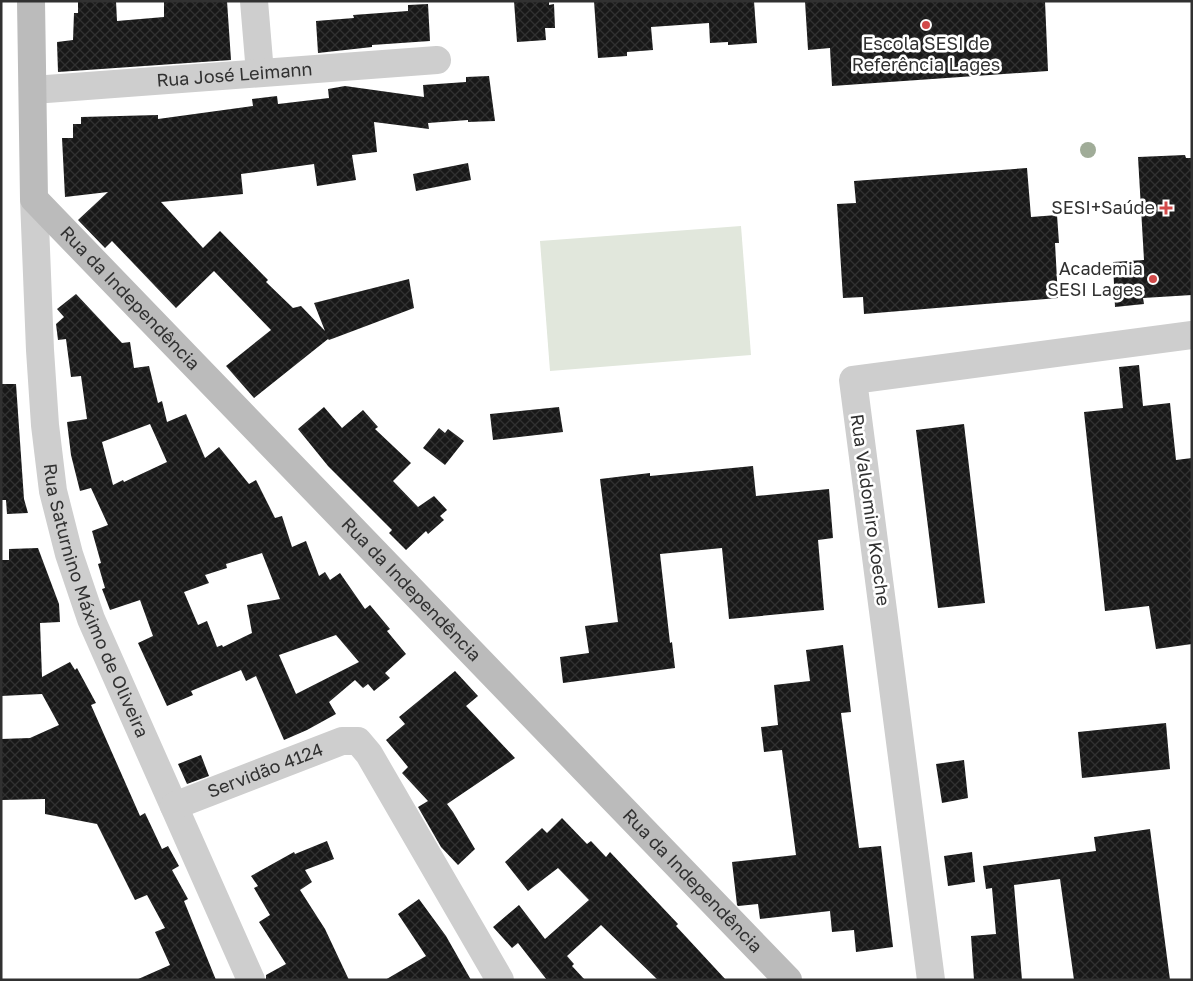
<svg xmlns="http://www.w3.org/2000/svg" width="1193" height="981" viewBox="0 0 1193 981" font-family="'Golos Text',sans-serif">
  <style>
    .pitch { fill: #e1e7dc }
    .building { fill: url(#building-cross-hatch); fill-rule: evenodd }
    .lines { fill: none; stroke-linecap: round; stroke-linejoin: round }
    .street { stroke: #cecece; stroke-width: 28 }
    .secondary { stroke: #bbb; stroke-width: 28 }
    .tree { fill: #a0ac98 }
    .poi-dot { fill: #d24a4a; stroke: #fff; stroke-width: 2 }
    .labels { text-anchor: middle; stroke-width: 5; stroke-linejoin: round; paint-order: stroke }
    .poi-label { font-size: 18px; fill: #313131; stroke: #fff; text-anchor: end }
    .street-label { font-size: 18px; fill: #313131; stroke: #fff }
  </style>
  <defs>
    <pattern id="building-cross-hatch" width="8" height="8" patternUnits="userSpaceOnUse" patternTransform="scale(1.25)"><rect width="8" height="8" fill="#181818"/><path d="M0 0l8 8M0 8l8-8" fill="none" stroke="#313131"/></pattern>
  </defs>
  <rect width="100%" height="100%" fill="#fff"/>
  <path class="pitch" d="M741,226l10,129 -201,16 -10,-130z"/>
  <path class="building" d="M78,1h38l1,20 47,-4v-16h63l4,59 -173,12 -1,-30 16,-2 1,-27h4z
    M514,1h35v4l5,-1 1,24h-10l1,12 -29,2z
    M594,1h160l3,42 -29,2v-3l-18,1 -1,-20 -58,4 2,23 -26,2v4l-29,2z
    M805,1h240l3,70 -216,15 -2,-38 -22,2z
    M428,4l2,37 -58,4v2l-54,6 -2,-32 38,-3 -1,-3 55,-4v-6z
    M489,76l6,45 -27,1v-2l-40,3 1,6 -55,-7 3,30 -25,3 4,25 -39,6 -3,-22 -73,10 2,20 -82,8 42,46 17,-17 48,49 -2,2 27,26 8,-2 24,25 -11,-28 95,-24 5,29 -85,32 -1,-1 -74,59 -28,-32 45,-36 -57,-59 -38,37 -64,-67 -7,7 -27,-28 30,-28 -43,5 -3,-59h11v-14h8v-7l77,-2v4l95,-13 -1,-7 25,-3 1,8 51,-6 -1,-9 17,-3 79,11 -1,-12 43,-3v-5z
    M1185,155l1,3h6v137l-49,3 1,6 -29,3 -2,-45 31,-2 -6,-103z
    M468,163l3,17 -55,11 -3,-17z
    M1027,168l4,49 26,-2 2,28h-4l3,55 -194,16 -1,-17 -20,1 -6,-94 19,-1 -2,-22z
    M76,294l46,49 8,-1 4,26 15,-2 9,37 4,-2 5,21 19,-8 19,44 14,-11 30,37 7,-4 19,38 7,-2 10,31 14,-6 13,35 6,-4 5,8 10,-7 25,36 5,-4 20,24 -3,2 19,23 -21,19 5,5 -16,13 -6,-7 -5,4 -8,-8 -26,22 7,12 -29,16 -23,10 -28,-64 -10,5 -5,-11 -50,21 2,4 -26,11 -29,-63 15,-7 -13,-36 -30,10 -8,-21 3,-1 -7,-24 3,-1 -9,-32 16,-6 -17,-37 -11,3 -9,-36 -4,-33 20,-3 -6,-43 -10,1 -5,-38 -8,1 -2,-16 8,-7 -7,-8zM150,424l17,38 -43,20 -1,-2 -10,5 -11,-43zM262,553l18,46 -33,6 5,28 -29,14 -1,-2 -5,2 -10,-26 -9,4 -14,-33 25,-9 -4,-8 22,-7 -1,-4zM336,635l23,27 -63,32 -17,-39z
    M1139,365l4,41 27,-3 6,57 16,-2v186l-36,5 -7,-43 -44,5 -21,-199 39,-4 -4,-41z
    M1,384h15l8,115 4,14 -21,1 -1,-14h-5z
    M324,407l18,21 21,-18 15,17 -3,2 36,34 -18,18 25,26 16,-11 13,14 -7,6 4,4 -16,14 -2,-3 -20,19 -17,-17 3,-3 -64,-64 -30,-37z
    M559,407l4,25 -70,8 -3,-26z
    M964,424l21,179 -47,5 -22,-178z
    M439,428l6,5 3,-4 16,12 -19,24 -22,-17z
    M753,466l3,30 73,-7 4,49 -15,2 6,70 -95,9 -7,-71 -62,6 10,89 2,-1 3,26 -112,15 -3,-26 29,-4 -4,-27 33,-4 -18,-143 50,-6v3z
    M38,548l21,56 1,18 -20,1 2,54 28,-15 5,8 2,-2 19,35 -5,2 49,111 5,-3 17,36 6,-3 11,20 -7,4 16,29 -4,2 32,79h-80l34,-15 -15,-33 10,-4 -18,-33 -12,5 -38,-76 -52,-10v-15l-44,1v-61l29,-1 29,-13 -17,-31 -41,2v-136h8v-11z
    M843,645l8,67 -10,1 18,135 22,-2 12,101 -37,5 -2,-22 -22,2 -2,-21 -70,8 -2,-15 -20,2 -1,-1 -5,-43 64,-7 -14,-105 -18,2 -3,-25 17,-2 -4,-40 36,-4 -4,-31z
    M455,671l23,25 -12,10 49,52 -68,46 6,8 22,37 -17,16 -17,-18 -23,-40 10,-6 -26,-28 6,-6 -22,-27 19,-16 -6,-7z
    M1166,723l4,46 -88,9 -4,-46z
    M201,755l8,21 -22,8 -9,-20z
    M964,760l4,38 -26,5 -6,-39z
    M562,818l25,26 4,-3 15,16 4,-5 68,72 -2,2 50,54h-68l-57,-55 -34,31 7,8 -2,2 13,14h-38l-29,-37 -6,5 -19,-21 26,-22 26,34 44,-39 -31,-32 -30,23 -23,-29 37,-34 5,5z
    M1150,829l20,151h-96l-14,-101 -46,6 8,95h-48l-3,-44 25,-2 -4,-46 -6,1 -3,-23 113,-15 -2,-14z
    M327,841l7,18 -29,11 7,12 -12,8 25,39 24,51h-83v-5l20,-11 -27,-42 11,-7 -16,-27 4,-2 -7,-10 43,-24 1,2z
    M972,852l3,30 -27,4 -4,-30z
    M419,899l27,37 25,44h-86l41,-24 -28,-42z"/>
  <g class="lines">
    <g class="street">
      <path d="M254,1l6,72"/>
      <path id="s1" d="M33,90l404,-30"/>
      <path id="s2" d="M34,199l6,151 5,75 8,66 16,63 22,65 160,361"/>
      <path id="s3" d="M174,806l168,-65h16l11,13 131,226"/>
      <path d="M931,980l-78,-600 339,-45"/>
    </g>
    <path class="secondary" id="s4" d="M31,1l3,198 754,781"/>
  </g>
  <circle class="tree" cx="1088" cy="150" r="8"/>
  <g class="poi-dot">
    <circle cx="926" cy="25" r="5"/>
    <path d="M1163.5 200.5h5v5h5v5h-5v5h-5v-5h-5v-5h5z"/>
    <circle cx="1153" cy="279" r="5"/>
  </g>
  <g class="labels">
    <g class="poi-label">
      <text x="926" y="50" text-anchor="middle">Escola SESI de<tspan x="926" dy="21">Referência Lages</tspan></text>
      <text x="1155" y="214">SESI+Saúde</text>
      <text x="1143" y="275">Academia<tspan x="1143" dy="21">SESI Lages</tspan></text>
    </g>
    <g class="street-label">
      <text dy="6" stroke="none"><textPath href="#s1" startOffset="202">Rua José Leimann</textPath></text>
      <text dy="6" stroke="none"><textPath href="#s4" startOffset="336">Rua da Independência</textPath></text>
      <text transform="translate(870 510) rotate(82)" y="6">Rua Valdomiro Koeche</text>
      <text dy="6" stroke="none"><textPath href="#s4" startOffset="741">Rua da Independência</textPath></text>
      <text dy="6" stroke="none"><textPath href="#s2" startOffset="410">Rua Saturnino Máximo de Oliveira</textPath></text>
      <text dy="6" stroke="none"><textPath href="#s3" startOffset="98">Servidão 4124</textPath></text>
      <text dy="6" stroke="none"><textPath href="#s4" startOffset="1146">Rua da Independência</textPath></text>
    </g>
  </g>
  <rect width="1193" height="981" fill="none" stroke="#313131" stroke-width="5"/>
</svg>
